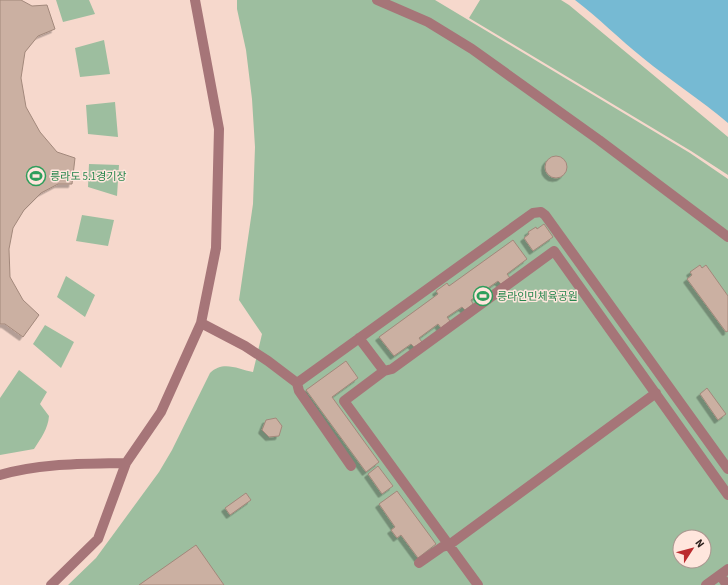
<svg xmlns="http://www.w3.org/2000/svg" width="728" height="585" viewBox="0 0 728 585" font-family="'Source Sans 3','Noto Sans KR',sans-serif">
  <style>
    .green { fill: #9dbe9f; fill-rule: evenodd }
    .water { fill: #76bad3 }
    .building { fill: #cbb0a2; stroke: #a2887b; filter: url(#shadow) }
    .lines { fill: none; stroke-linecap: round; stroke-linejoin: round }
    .minor { stroke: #a67578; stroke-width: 10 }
    .labels { text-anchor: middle; stroke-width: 3; stroke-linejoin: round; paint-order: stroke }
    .leisure-label { font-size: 11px; fill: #27864d; stroke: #ffe6dd; text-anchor: start }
  </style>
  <defs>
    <filter id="shadow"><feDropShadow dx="-3.5" dy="3.5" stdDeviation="0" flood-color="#0004"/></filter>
  </defs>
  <rect width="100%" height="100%" fill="#f6d8cc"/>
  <path class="green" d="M56,0h33l6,14 -32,8z
    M237,0h198l255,153 38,26v406h-660l28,-27 63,-86 13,-22 38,-77c13,-13 28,-4 43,-1l9,-38 -23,-34 14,-96 2,-57 -3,-48 -6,-49 -9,-41zM680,537h24v24h-24z
    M480,0h81l8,5 159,132v38l-37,-24 -222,-133z
    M104,40l6,34 -30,3 -5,-29z
    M115,102l3,35 -30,-3 -2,-29z
    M89,164l30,1 -2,31 -29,-9z
    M82,215l32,5 -6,26 -32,-5z
    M66,276l29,19 -10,22 -28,-20z
    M45,325l29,17 -13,26 -28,-24z
    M19,370l28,22 -7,12 9,12c-1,13 -8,22 -15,33l-34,6v-57z"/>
  <path class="water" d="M575,0h153v123c-27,-23 -58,-43 -85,-65 -24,-19 -44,-40 -68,-58z"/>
  <path class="building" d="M0,0h21l11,6 15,-1 8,24 -17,7 -13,16 -4,26 5,29 14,25 17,20 18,6 -3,26h-14l-17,9 -17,17 -11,18 -4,21 1,28 13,23 16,15 -16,22 -18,-13h-5z
    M545 167a11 11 0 1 1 22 0a11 11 0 1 1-22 0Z
    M544,224l9,13 -20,14 -9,-13 5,-4 -1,-2 8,-5 1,2z
    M513,240l14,19 -20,15 3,4 -9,6 -3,-3 -27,19 2,4 -8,6 -3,-3 -15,10 3,4 -9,7 -3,-4 -19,14 3,4 -8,5 -3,-3 -17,12 -15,-19 59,-43 -2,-3 11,-8 2,3z
    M700,265l2,3 4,-3 22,31v35l-2,1 -39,-53 5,-4 -2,-3z
    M346,361l12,17 -26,19 47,65 -13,10 -60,-82z
    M707,388l19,26 -8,6 -18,-26z
    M276,418l6,8 -3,10 -10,1 -7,-7 4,-10z
    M378,466l15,20 -11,8 -14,-20z
    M397,491l39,53 -18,14 -17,-23 -4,3 -6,-8 4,-3 -16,-23z
    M246,493l5,7 -21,15 -5,-7z
    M196,545l28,40h-85z"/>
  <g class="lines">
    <path class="minor" d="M377,0l51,22 44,27 127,91 129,97
      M201,323l44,23 23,15 29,22 2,8 52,75
      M359,338l25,33
      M297,383l236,-170 8,-1 4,3 183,254
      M0,475c41,-12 84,-11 126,-12
      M419,563l23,-16 7,-2 207,-152
      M720,575l7,10
      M51,585l47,-46 28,-76 35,-51 40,-89 15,-75 3,-119 -24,-129
      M478,585l-134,-184 40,-30 8,-2 162,-118 174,244
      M706,585l22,-16"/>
  </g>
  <defs>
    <g id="stadium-ring" transform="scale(1)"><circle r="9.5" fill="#ffe6dd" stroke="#2e9e5b" stroke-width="1.5"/><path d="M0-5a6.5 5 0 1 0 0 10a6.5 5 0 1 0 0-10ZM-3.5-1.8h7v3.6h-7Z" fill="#2e9e5b"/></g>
  </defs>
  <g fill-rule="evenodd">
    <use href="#stadium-ring" x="36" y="176"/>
    <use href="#stadium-ring" x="483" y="296"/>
  </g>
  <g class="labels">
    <g class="leisure-label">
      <text x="50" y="180">릉라도 5.1경기장</text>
      <text x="497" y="300">릉라인민체육공원</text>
    </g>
  </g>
  <g transform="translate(692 549) rotate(54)"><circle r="19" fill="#ffe6dd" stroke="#aa968f"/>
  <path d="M0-3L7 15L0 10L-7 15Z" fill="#bb2b2e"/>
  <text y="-6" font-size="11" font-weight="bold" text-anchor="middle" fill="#2a1f1b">N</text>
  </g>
</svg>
